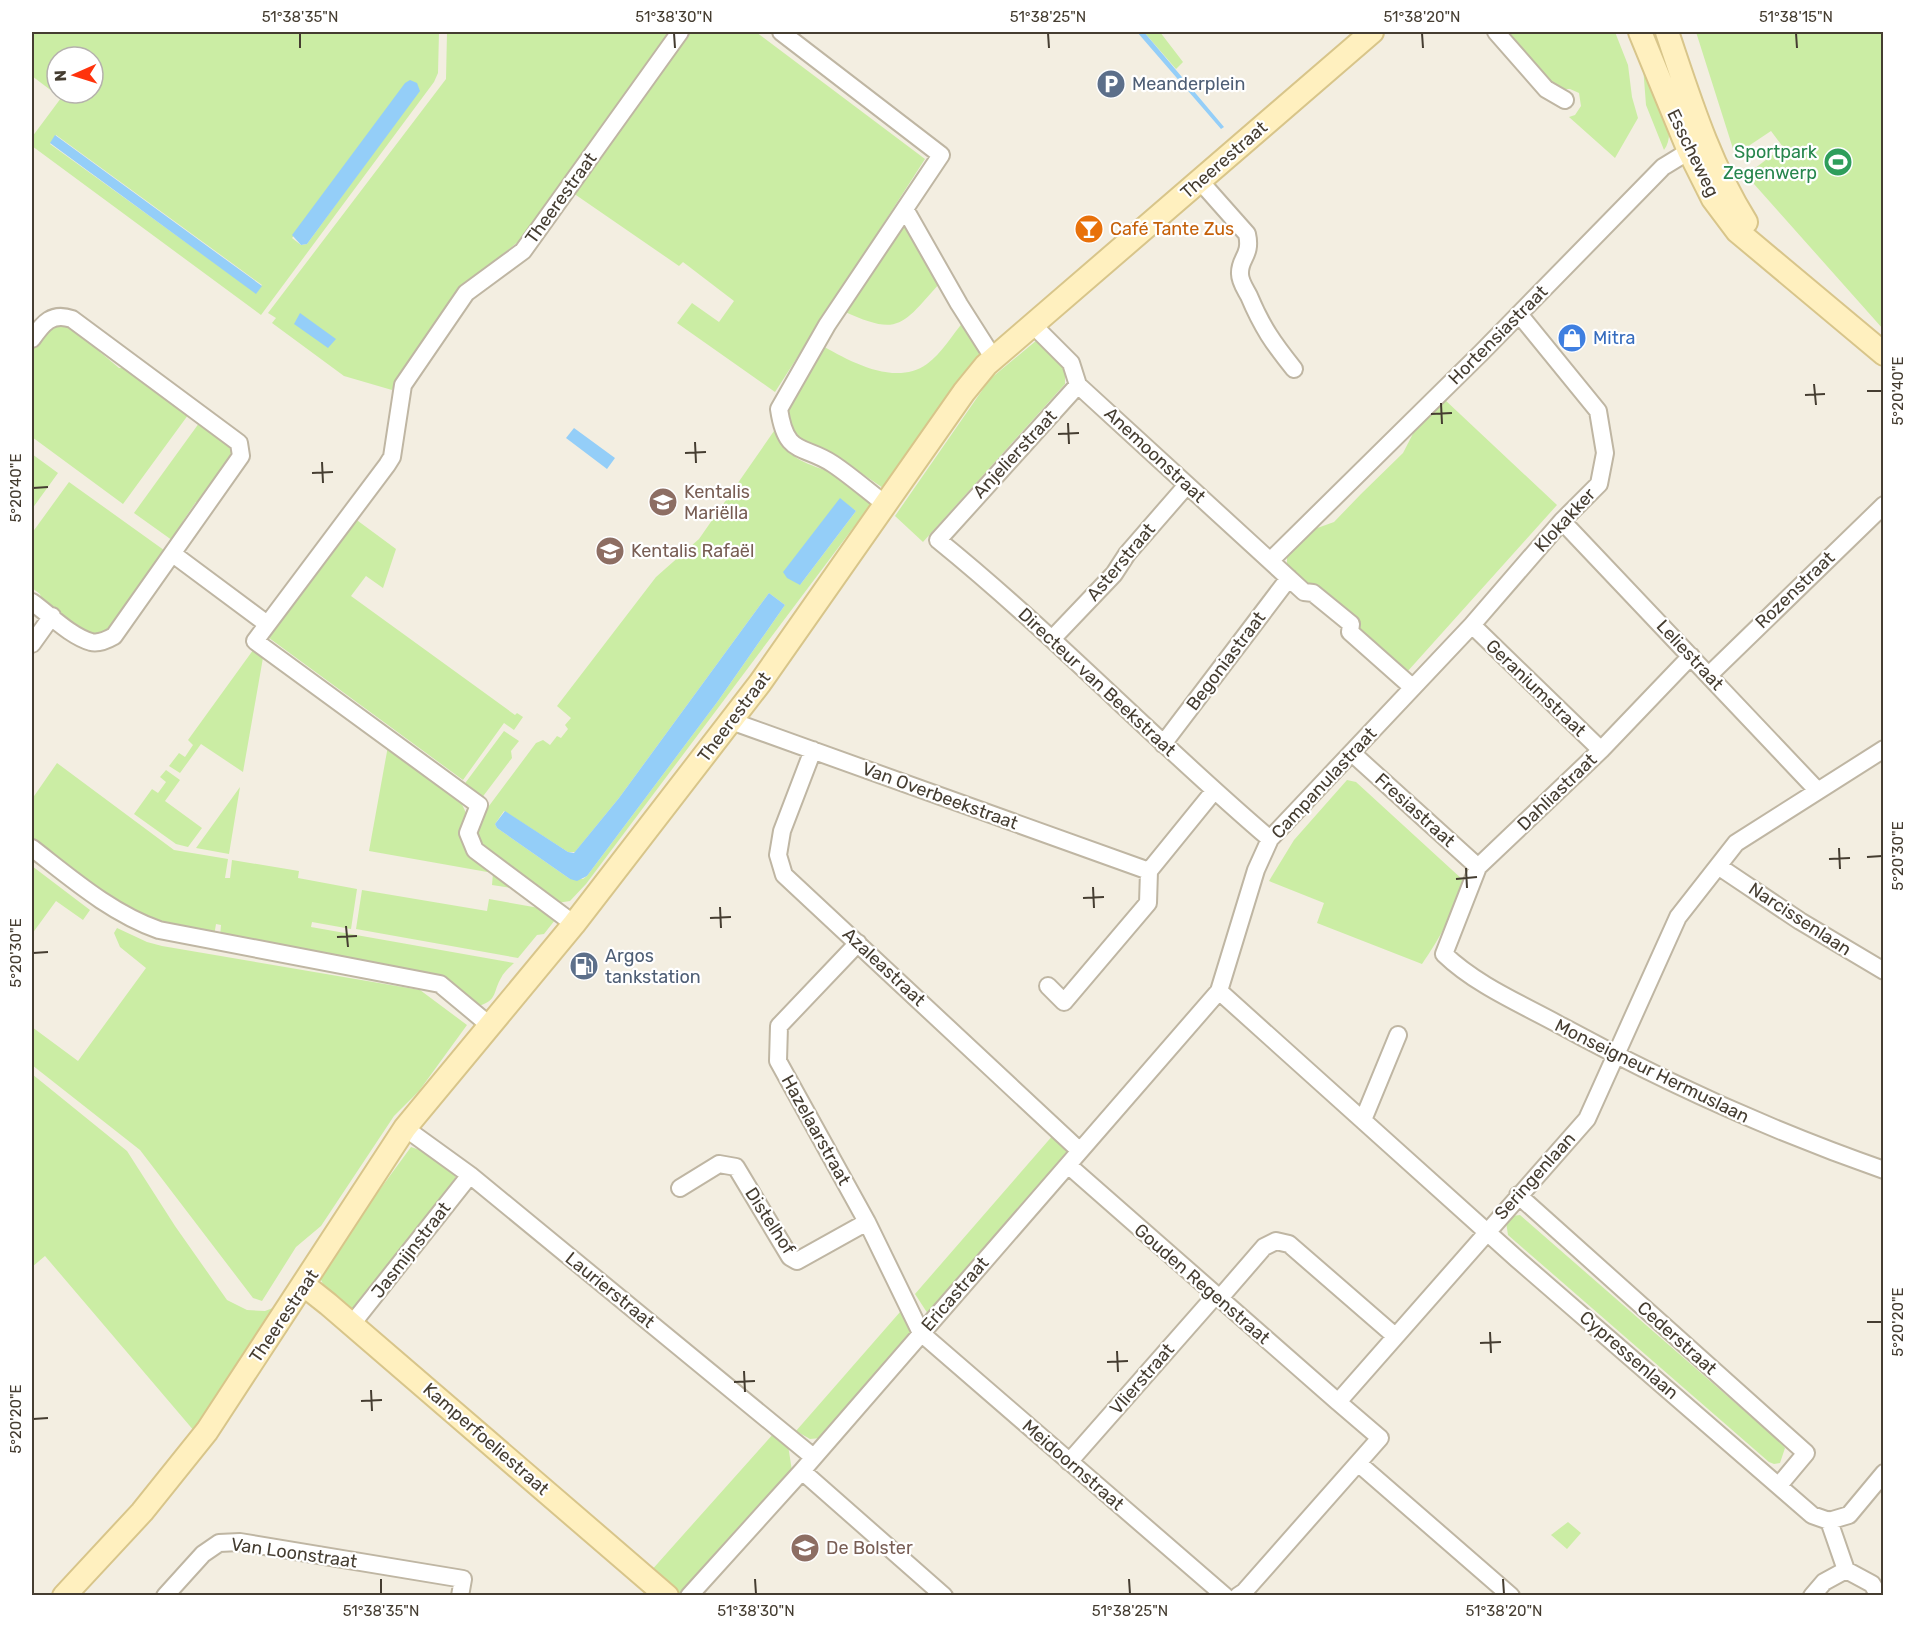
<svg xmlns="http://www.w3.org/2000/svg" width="1915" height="1627" viewBox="0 0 1915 1627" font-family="Rubik,sans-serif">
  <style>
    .green { fill: #cbeda4; fill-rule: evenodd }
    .water { fill: #94cef8 }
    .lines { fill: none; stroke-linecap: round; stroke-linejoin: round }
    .street-casing { stroke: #bfb6a3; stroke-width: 20 }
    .secondary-casing { stroke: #d8c58a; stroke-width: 26 }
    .street { stroke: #fff; stroke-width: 16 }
    .secondary { stroke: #fff0bf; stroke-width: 22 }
    .ticks { fill: none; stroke: #453d31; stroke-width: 2 }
    .labels { text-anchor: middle; stroke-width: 4.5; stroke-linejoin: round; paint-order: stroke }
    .service-label { font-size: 18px; fill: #4e5e75; stroke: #fff; text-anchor: start }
    .leisure-label { font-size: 18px; fill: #27864d; stroke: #fff; text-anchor: end }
    .street-label { font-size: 18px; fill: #453d31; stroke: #fff }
    .food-label { font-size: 18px; fill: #c56008; stroke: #fff; text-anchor: start }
    .shop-label { font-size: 18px; fill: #366cbe; stroke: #fff; text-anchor: start }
    .education-label { font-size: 18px; fill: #785e54; stroke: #fff; text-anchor: start }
    .neatline { fill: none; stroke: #453d31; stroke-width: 2 }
    .ticks-label { font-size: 15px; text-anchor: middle; fill: #453d31 }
  </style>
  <rect width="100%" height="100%" fill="#f3eee1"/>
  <path class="green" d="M32,32h407l-1,41 -4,9 -173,233 -229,-169v-9l29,-39 -29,-22zM57,57h36v36h-36zM420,89l-113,155 -6,1 -9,-7zM56,135l206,150 -6,8 -206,-149z
    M447,32h225l-153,209 -57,46 -63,87 -7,16 -48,-14 -72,-53 4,-5 -8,-5 178,-234z
    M690,32h66l169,127 -150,233 -98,-69 15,-20 27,19 15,-21 -51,-39 -4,4 -106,-73z
    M1144,32h16l23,30 -7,7z
    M1508,32h107l13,33 4,32 6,21 -23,40 -46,-41 6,-2 6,-9 -2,-13 -9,-4h-15z
    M1696,32h187v297l-137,-154 37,-28 -12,-16 -36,24z
    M1642,53c9,24 39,75 22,97l-18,-45z
    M904,218l35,66c-38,43 -41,52 -96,27z
    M964,321l20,31 -40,48 -61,88 -32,-22 -16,-8 -17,-5 -26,-20 -6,-26 35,-62c28,16 74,42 106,19 14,-10 26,-30 37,-43z
    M62,322l35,20 3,10 19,16h13l59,43 -68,93 -91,-67v-90l12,-18z
    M1037,340l28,26v18l-142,158 -28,-26 95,-137z
    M1444,399l113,106 -150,167 -104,-88 -16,-19v-10l22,-24 25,-9 27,-28 42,-41 15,-29z
    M202,419l33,31 -28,51 -11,1 -13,19 2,10 -9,12 -42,-30z
    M774,431c14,28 29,31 56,41 16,6 30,19 44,28l-288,384 -16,17 -13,2 -78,-57 -4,-16 5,-12 56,-75 7,-3 7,5 7,-9 4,2 7,-9 -3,-4 6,-7 -14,-12 99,-129 43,-38zM840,499l16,12 -56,74zM769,593l16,12 -67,96 -131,175 -4,3h-13l-73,-51 -2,-4 9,-13 64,41h7l44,-54z
    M32,454l26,19 -26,36z
    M69,482l99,71 -59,79 -18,4 -48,-31 -3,-11 -8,-6v-55z
    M354,518l42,31 -13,39 -17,-12 -15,20 164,119 2,-2 6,4 -9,13 -10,-7 -41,57 -198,-145z
    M256,646l8,6 -21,120 -42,-28 -21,29 -11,-7 10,-13 6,4 8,-12 -5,-5z
    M504,731l15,10 -8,10 1,7 -31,41 -18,-13z
    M388,746l72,54 6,13 -2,15 49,56 -1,4 -20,-3 1,-12 -124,-22z
    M57,763l117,87 54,9 -3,19h5l2,-18 67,11 -1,7 59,11 -6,40 -39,-7 -1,5 203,36c-4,4 -10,9 -13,15 -8,13 -3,22 -22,28l-32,-26 -227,-43 1,-12 -5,-1 -2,12 -45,-10 -41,-16 -96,-71v-40z
    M166,770l14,10 -15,21 37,27 -14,19 -12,-3 -42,-30 18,-25 6,4 8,-11 -6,-5z
    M1347,780l9,2 107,98c-6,29 -24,59 -41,84l-105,-41 7,-20 -55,-22 25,-41z
    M240,787l-11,67 -33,-6z
    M32,866l58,44 -7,10 -27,-19 -24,33z
    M362,890l125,21 2,-12 50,9 16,12 -11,14 -7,1 -19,23 -162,-29z
    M117,928l30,14 15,4 258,44 47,35 -48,66 -25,25 -73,110 -25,21 -34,54 -9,-3 -113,-148 -108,-85v-38l46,34 68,-93 -26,-21 -6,-14z
    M32,1074l95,77 48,75 52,74 20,10 18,1 13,-5 -83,126 -150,-176 -13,11z
    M1054,1134l13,15v8l-139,157 -13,-20z
    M411,1147l12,4 32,24v7l-99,126 -7,1 -21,-15 -8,-16 31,-49z
    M1520,1215l260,227 5,6 -5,15 -6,1 -5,-2 -261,-227 -2,-13 6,-6z
    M900,1312l14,19 -93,107 -11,1 -14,-8z
    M774,1433l14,12 4,26 -109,124h-5l-28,-23z
    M1568,1522l13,11 -14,16 -16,-14z"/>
  <path class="water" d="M1137,32h7l80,95 -3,2z
    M410,80l7,3 3,8 -113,153 -6,1 -9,-10 113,-152z
    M55,135l207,151 -6,8 -206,-151z
    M300,313l36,26 -8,9 -34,-24z
    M574,428l41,30 -8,11 -41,-31z
    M840,498l16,13 -56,74 -13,-7 -4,-6z
    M769,593l16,12 -67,96 -131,175 -10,5 -7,-2 -73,-51 -2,-4 10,-13 63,41 6,1 45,-55z"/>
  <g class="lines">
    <g class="street-casing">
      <path id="street" d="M781,32l160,123 -114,170 -48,84c7,48 24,35 54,55 18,12 35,27 52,40
        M1496,32l50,57 19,11
        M1200,181l47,53c5,22 -8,24 -7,40 0,8 6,16 9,22 13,31 24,47 45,73
        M905,209l54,95 35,55
        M1033,325l38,38 7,22 226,207 9,1 38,31 -1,8 62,55
        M32,339c11,-16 20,-27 40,-20l159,118 8,6 2,13 -127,180c-7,4 -15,8 -23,6 -21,-6 -42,-28 -59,-40
        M1078,385l-140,155c116,94 219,203 332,299
        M1562,521l255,269
        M173,554l94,70
        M1271,560l210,-207 182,-186 36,-22
        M1472,625l129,125
        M1053,638l61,-64 13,-20 60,-69
        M32,644l20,-28
        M1691,656l-90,94 -123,117 -34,87c31,30 75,49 112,69 106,58 213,107 328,147
        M1709,675l175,-170
        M731,721l418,150 65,-80
        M1163,744l126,-166
        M813,750l-31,81 -4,24 6,20 296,276
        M1352,753l126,114
        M32,848c40,31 79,65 127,82l281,54 48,40
        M1718,866l82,55 84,50
        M574,924l-99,-74 -7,-17 11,-28 -224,-164 132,-176 5,-8 11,-72 63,-92 57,-42 157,-219
        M858,943l-79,83 -1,35 89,161 54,111 304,263
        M1048,986l16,16 84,-99 1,-32
        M1219,991l298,268 295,256 17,6 17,49 26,14 7,12
        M1363,1120l35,-85
        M405,1128l65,47 342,281
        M1068,1165l270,237
        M680,1188l39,-24 17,3 54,90 7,4 70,-39
        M1518,1195l288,258 -26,31
        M1219,1299l45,-52 12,-6 13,3 106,92
        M352,1324l118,-149
        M1069,1462l146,-166
        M1358,1463l153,133
        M802,1471l142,125
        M1829,1521l20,-6 35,-42
        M165,1596l38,-42 16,-11 21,-1 223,37 -3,17
        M689,1596l113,-125 417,-480 37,-121 14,-31 202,-214 90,-104 37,-37 6,-31 -7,-42 -79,-97
        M1238,1596l6,-4 136,-154 -42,-36 249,-283 91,-202 58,-74 148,-94
        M1812,1596l12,-14 22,-12"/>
    </g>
    <g class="secondary-casing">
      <path id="secondary" d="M1640,32l49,119 24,48 24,32 147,123
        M1667,32c22,65 42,131 79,190
        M304,1285l24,19 339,292
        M64,1596l78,-84 65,-81 198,-303 169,-204 186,-241 204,-291 22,-27 386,-333"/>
    </g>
    <use href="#street" class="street"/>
    <use href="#secondary" class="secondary"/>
  </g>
  <path class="ticks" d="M300,33v15M674,33l1,15M1048,33l1,15M1422,33l1,15M1796,33l1,15M1814,384l2,21M1867,391h15M1805,395l20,-1M1441,403l1,21M1431,414l21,-1M1068,423l1,21M1058,434l21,-1M695,442l1,21M685,453l21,-1M322,462l1,21M312,473l21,-1M33,488l15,-1M1839,848l1,21M1867,857l15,-1M1829,859l21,-1M1466,868l1,20M1456,879l21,-2M1093,887l1,21M1083,898l21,-1M720,907l1,21M710,918l21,-1M346,926l2,21M337,937l20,-1M33,953l15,-1M1867,1322h15M1490,1332l1,21M1480,1343l21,-1M1117,1351l1,21M1107,1362l21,-1M744,1371l1,21M734,1382l21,-1M371,1390l1,21M361,1401l21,-1M33,1419l15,-1M381,1579v15M755,1579l1,15M1129,1579l1,15M1503,1579l1,15"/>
  <defs>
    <g id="parking-disc" transform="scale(1.5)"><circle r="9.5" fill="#5c6f8a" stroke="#fff"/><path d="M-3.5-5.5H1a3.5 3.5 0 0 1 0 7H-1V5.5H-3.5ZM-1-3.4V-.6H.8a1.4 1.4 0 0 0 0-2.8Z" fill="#fff"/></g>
    <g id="stadium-disc" transform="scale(1.5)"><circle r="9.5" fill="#2e9e5b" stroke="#fff"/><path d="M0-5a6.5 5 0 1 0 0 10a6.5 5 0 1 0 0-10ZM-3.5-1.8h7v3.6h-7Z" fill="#fff"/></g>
    <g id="bar-disc" transform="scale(1.5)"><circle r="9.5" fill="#e8710a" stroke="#fff"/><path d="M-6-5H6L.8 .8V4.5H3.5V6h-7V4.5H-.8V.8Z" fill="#fff"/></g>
    <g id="shop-disc" transform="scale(1.5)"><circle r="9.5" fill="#3f7fe0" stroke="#fff"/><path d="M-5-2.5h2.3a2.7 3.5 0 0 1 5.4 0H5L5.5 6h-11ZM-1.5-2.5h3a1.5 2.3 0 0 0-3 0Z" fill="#fff"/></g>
    <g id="school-disc" transform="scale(1.5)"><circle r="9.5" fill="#8d6e63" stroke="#fff"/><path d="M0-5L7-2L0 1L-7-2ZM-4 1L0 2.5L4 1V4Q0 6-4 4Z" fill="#fff"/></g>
    <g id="fuel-disc" transform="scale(1.5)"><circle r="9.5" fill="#5c6f8a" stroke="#fff"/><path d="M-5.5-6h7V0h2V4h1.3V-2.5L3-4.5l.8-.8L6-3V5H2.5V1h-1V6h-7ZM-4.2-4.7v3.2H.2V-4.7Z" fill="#fff"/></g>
  </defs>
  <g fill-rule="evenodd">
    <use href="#parking-disc" x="1111" y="84"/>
    <use href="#stadium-disc" x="1838" y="162"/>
    <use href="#bar-disc" x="1089" y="229"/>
    <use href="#shop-disc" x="1572" y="338"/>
    <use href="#school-disc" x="663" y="502"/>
    <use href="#school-disc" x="610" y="551"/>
    <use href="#fuel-disc" x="584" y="966"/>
    <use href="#school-disc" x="805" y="1548"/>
  </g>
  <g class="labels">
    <g class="service-label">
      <text x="1132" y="90">Meanderplein</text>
      <text x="605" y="962">Argos<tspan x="605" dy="21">tankstation</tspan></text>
    </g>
    <g class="leisure-label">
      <text x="1817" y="158">Sportpark<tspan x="1817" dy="21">Zegenwerp</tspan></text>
    </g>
    <g class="street-label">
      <text transform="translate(1693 153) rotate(64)" y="6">Esscheweg</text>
      <text transform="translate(1224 160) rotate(-41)" y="6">Theerestraat</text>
      <text transform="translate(561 198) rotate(-54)" y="6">Theerestraat</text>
      <text transform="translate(1498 335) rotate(-45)" y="6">Hortensiastraat</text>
      <text transform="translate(1015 454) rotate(-47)" y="6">Anjelierstraat</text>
      <text transform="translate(1155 455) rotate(43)" y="6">Anemoonstraat</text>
      <text transform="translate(1565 520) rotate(-47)" y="6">Klokakker</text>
      <text transform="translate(1121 562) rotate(-50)" y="6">Asterstraat</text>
      <text transform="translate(1795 590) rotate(-44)" y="6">Rozenstraat</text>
      <text transform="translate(1690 655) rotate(47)" y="6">Leliestraat</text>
      <text transform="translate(1226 661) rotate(-53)" y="6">Begoniastraat</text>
      <text transform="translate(1097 682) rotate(43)" y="6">Directeur van Beekstraat</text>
      <text transform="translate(1536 688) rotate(44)" y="6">Geraniumstraat</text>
      <text transform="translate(734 717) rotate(-53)" y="6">Theerestraat</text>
      <text transform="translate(1324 783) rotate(-47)" y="6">Campanulastraat</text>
      <text transform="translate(1557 792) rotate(-44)" y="6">Dahliastraat</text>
      <text transform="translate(940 796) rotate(20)" y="6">Van Overbeekstraat</text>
      <text transform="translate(1415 810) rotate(42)" y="6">Fresiastraat</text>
      <text transform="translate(1800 919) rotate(33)" y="6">Narcissenlaan</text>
      <text transform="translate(884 967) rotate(43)" y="6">Azaleastraat</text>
      <text transform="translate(1652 1071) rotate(26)" y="6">Monseigneur Hermuslaan</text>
      <text transform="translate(816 1130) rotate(61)" y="6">Hazelaarstraat</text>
      <text transform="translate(1535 1176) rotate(-48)" y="6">Seringenlaan</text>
      <text transform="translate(770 1221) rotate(57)" y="6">Distelhof</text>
      <text transform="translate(411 1250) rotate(-52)" y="6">Jasmijnstraat</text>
      <text transform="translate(1202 1284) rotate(41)" y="6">Gouden Regenstraat</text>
      <text transform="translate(610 1290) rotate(39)" y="6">Laurierstraat</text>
      <text transform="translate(955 1294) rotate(-49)" y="6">Ericastraat</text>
      <text transform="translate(284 1316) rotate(-56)" y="6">Theerestraat</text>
      <text transform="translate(1677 1338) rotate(42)" y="6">Cederstraat</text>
      <text transform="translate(1629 1355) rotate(41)" y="6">Cypressenlaan</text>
      <text transform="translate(1142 1379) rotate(-49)" y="6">Vlierstraat</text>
      <text transform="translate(486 1439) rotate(41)" y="6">Kamperfoeliestraat</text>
      <text transform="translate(1073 1465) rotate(41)" y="6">Meidoornstraat</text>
      <text transform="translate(294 1553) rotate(8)" y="6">Van Loonstraat</text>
    </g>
    <g class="food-label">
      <text x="1110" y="235">Café Tante Zus</text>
    </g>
    <g class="shop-label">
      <text x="1593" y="344">Mitra</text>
    </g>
    <g class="education-label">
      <text x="684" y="498">Kentalis<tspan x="684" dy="21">Mariëlla</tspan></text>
      <text x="631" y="557">Kentalis Rafaël</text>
      <text x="826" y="1554">De Bolster</text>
    </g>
  </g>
  <rect width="1915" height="1627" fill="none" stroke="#ffffff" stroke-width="66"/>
  <g transform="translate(75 75) rotate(267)"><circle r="28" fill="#ffffff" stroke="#b5b1ad" stroke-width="1.5"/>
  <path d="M0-4.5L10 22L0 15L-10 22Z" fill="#ff330c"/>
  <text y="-9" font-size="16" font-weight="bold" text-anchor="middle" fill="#453d31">N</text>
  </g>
  <rect x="33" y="33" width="1849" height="1561" class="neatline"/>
  <g class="ticks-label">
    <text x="300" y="22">51°38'35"N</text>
    <text x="674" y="22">51°38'30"N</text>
    <text x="1048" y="22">51°38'25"N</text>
    <text x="1422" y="22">51°38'20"N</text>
    <text x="1796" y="22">51°38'15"N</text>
    <text transform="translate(1898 391) rotate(-90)" y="5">5°20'40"E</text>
    <text transform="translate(16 488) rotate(-90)" y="5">5°20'40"E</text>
    <text transform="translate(1898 856) rotate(-90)" y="5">5°20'30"E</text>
    <text transform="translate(16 953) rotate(-90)" y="5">5°20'30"E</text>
    <text transform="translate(1898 1322) rotate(-90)" y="5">5°20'20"E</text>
    <text transform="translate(16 1419) rotate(-90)" y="5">5°20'20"E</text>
    <text x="381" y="1616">51°38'35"N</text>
    <text x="756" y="1616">51°38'30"N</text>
    <text x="1130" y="1616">51°38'25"N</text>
    <text x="1504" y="1616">51°38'20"N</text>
  </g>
</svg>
